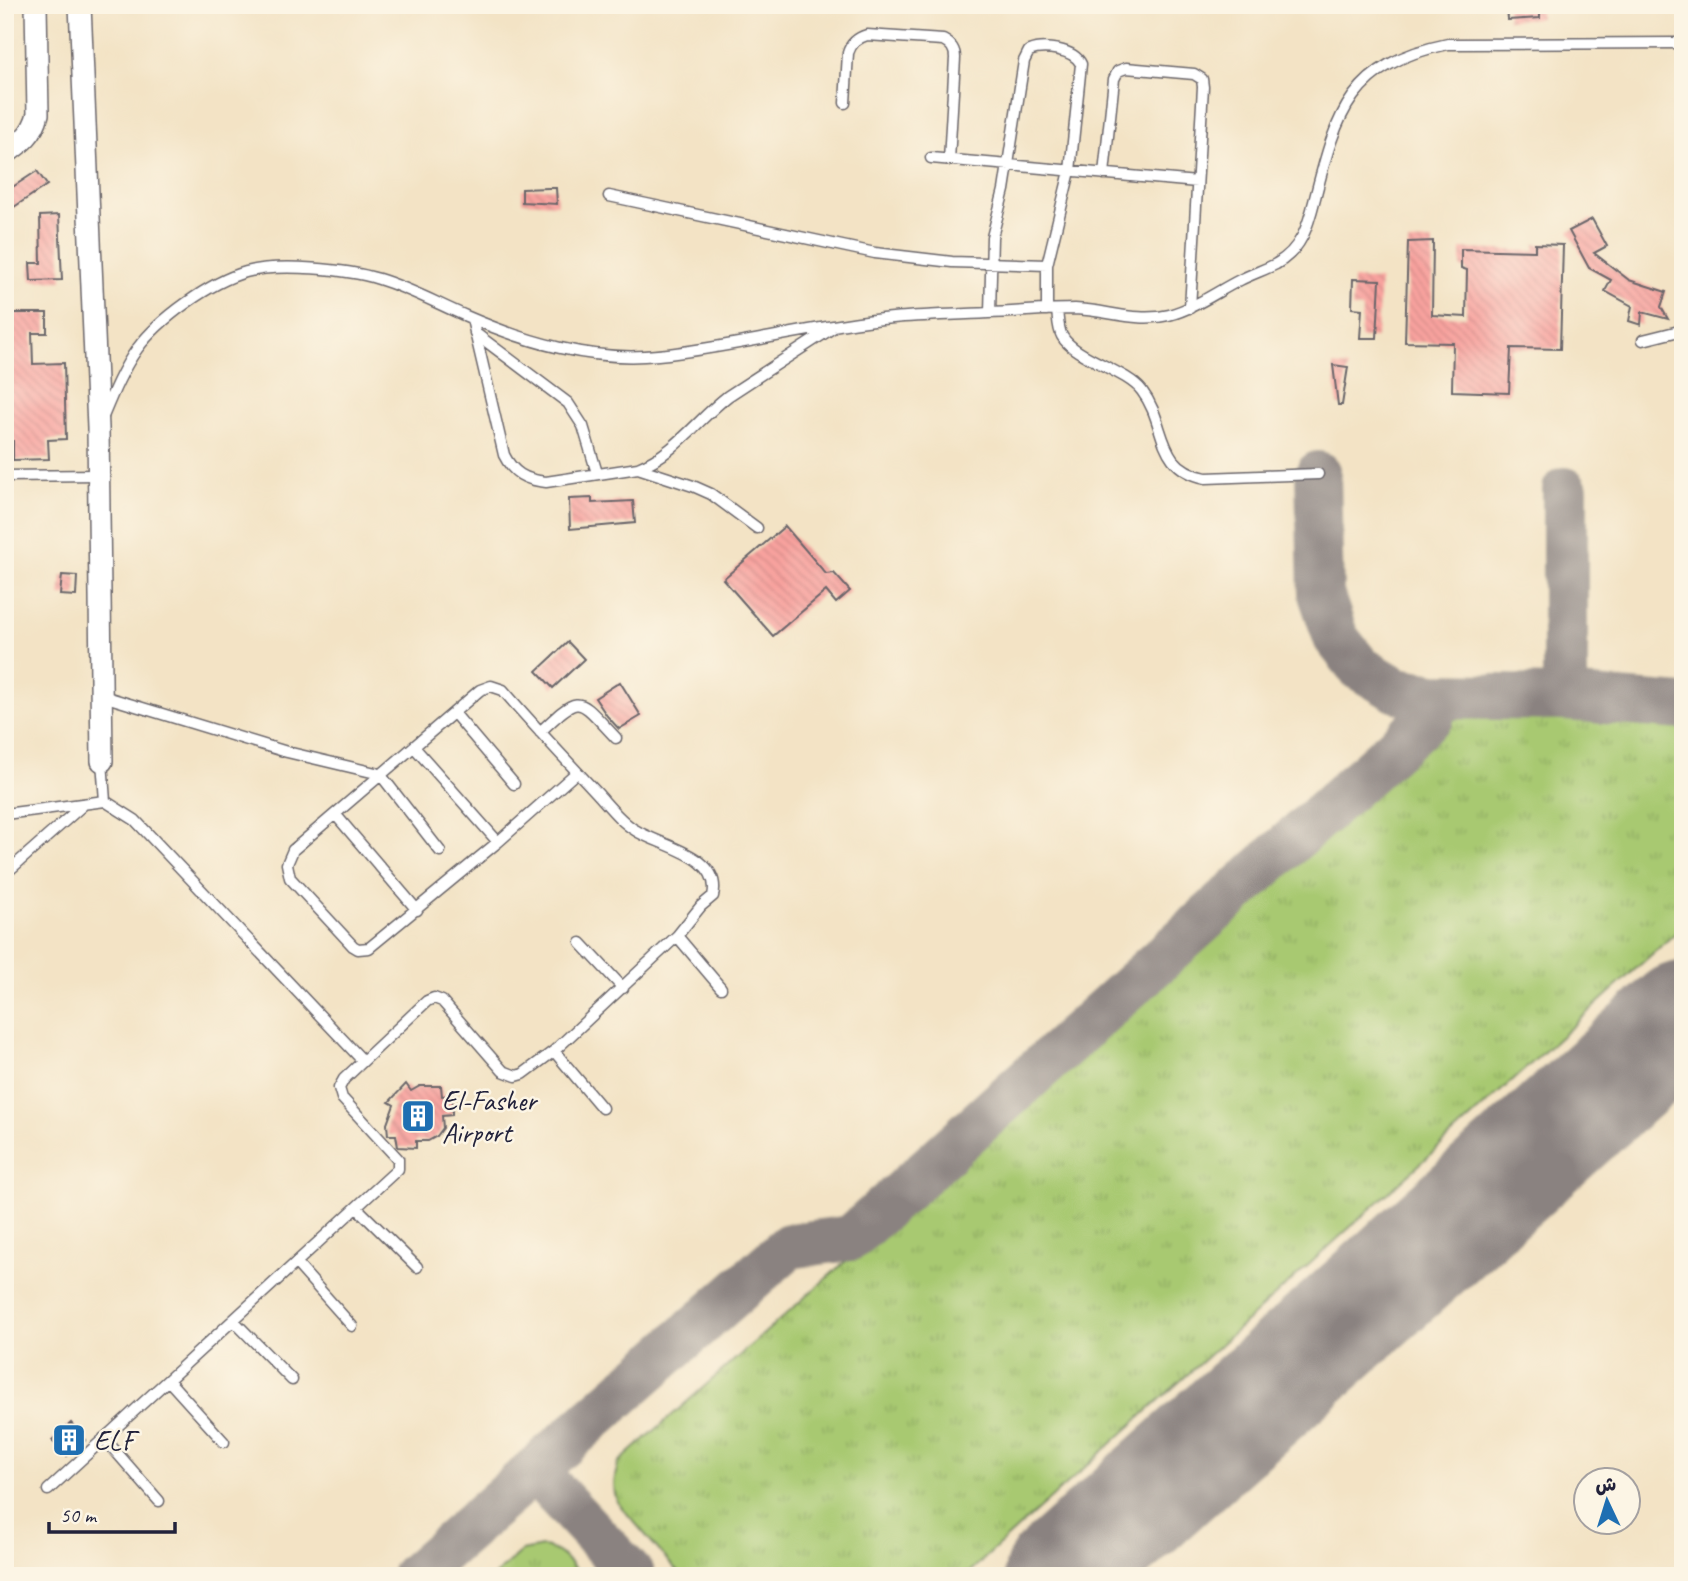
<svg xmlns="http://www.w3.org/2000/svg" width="1688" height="1581" viewBox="0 0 1688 1581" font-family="Caveat,'Playpen Sans Arabic',sans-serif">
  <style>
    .grass { fill: url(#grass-tufts); stroke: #657656; stroke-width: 2 }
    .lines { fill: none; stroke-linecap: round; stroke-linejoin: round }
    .taxiway { stroke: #8a8280; stroke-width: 46 }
    .runway { stroke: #8a8280; stroke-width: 114 }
    .building { fill: url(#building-back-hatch) }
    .service-casing { stroke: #6b666b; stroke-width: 13 }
    .minor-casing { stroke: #6b666b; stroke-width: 24 }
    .service { stroke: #fff; stroke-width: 10 }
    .minor { stroke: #fff; stroke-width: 21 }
    .labels { text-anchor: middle; stroke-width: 5; stroke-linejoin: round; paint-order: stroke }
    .poi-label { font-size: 28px; fill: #22223b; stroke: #fcf5e5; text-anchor: start }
  </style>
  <defs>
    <pattern id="grass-tufts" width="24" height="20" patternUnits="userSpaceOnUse" patternTransform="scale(1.75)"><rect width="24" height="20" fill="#a8c971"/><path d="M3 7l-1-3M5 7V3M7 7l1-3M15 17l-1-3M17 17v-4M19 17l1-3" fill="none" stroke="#90ac63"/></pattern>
    <pattern id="building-back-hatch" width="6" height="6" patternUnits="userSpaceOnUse" patternTransform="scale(1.75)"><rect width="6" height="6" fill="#f8a29e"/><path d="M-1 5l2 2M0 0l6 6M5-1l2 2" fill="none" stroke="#d48b89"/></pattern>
  </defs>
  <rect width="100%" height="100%" fill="#fcf5e5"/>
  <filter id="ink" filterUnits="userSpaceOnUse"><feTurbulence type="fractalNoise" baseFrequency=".0143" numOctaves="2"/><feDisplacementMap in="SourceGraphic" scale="14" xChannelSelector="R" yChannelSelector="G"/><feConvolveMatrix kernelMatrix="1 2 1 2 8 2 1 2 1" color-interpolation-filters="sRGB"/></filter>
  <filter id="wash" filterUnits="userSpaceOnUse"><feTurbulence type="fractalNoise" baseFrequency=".00686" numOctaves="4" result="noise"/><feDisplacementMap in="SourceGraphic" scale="28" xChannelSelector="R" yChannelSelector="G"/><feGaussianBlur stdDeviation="1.57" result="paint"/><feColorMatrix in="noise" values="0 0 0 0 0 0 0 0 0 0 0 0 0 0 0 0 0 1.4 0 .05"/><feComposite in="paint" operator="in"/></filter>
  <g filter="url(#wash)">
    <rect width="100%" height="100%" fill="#f3e3c5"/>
    <path class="grass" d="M1464,714l219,10v202l-718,650h-284l-64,-74c-5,-15 -3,-25 2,-40l236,-209 -1,-5 152,-138 259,-228 109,-102 73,-53 10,-11z
      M542,1547c18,1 28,16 39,29h-87l28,-25z"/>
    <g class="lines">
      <path class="taxiway" d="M1434,696l131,2v-208
        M1565,698l118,9
        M534,1470l99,106
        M414,1576l375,-330 62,-8 581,-523 2,-19 -37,-6 -37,-22 -24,-30 -15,-44 -3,-120"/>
      <path class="runway" d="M1061,1576l622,-558"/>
    </g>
    <g id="blocks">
      <path class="building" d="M1507,5h33v13l-32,2z
        M37,171l10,14 -42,28v-21z
        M549,188h7l1,16 -35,-2v-13z
        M59,215l3,65 -31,1 -1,-18h11l-1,-47z
        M1592,219l15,27 -13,7 35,27 37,12 -5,15 7,12 -26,-7 -1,13 -12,-4 3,-15 -27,-15 6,-11 -22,-12 -20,-37z
        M1433,241l-1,74 34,2 1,-47 -6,-2v-19l74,2v-7l28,1 -3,104 -49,-1 -2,45 -57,-2 1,-48 -48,-1 3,-100z
        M1353,279l27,1 -3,58h-17l2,-29 -10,-1z
        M5,313h42v20h-15l1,31 31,-1 2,76 -18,1 1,19 -36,1v-19h-6z
        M1333,365l15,2 -6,38h-4z
        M592,498v5l41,-2 2,22 -65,6 -1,-30z
        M785,526l41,48 8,-1 16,18 -14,12 -10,-12 -53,45 -50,-57z
        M62,575l15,1 -1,20 -16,-1z
        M568,642l16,17 -31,29 -16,-17z
        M620,682l21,34 -22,13 -12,-13 -12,-18z
        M406,1084l5,7 9,-5h21l1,10 10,-1v20l-10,1 1,12 -6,8 -9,5h-12v7l-18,-1 -2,-12h-8l-1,-11 7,-19 -5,-3z
        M71,1423l15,17 -19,16 -15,-16z"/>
    </g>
  </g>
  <g filter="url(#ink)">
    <use href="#blocks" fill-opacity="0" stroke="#6b666b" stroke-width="2"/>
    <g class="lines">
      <g class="service-casing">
        <path id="service" d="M845,103l3,-50c3,-10 9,-15 19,-18l76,5c8,4 12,9 12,18l-6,102
          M931,158l266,24
          M1104,174l10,-95 4,-8 8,-3 68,6 8,5 1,8 -13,221
          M609,196l266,57 77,9 95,3
          M1057,310c1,8 1,19 5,26 12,22 64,34 80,55 26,34 12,76 64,87l112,-4
          M990,313l2,-76 12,-47 20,-129 5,-10c14,-6 45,-2 52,13l-11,107 -23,94v45
          M472,319l32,136c9,18 21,25 42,27l92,-14c38,-15 59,-48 90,-72l106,-69
          M475,333l93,70 15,23 14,47
          M1643,340l40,-10
          M102,419c10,-24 20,-49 35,-70 22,-30 73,-67 109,-77 32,-9 101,-3 133,7 30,9 59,25 87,37 60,26 126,46 192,39 79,-8 156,-30 235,-37 31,-3 63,-3 95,-5 29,-1 58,-4 87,-4 32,1 62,14 94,6 26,-7 47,-23 71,-35 12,-6 24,-10 36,-16 26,-15 32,-38 39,-66 22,-87 36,-134 133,-154l235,-1
          M638,468l55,18 18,8 46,34
          M5,476l93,-1
          M103,696l184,56 93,22 60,77
          M454,713l60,71
          M540,732c42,-40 37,-35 76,6
          M414,747l84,95
          M102,761l3,40 30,19 228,241
          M5,814l100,-13
          M335,814l82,96
          M5,874l78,-69
          M677,936l44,52
          M581,943l42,45
          M554,1051l48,57
          M357,1208l60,59
          M296,1263l56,63
          M233,1320l59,60
          M168,1380l56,62
          M104,1438l55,63
          M48,1490l350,-321v-10l-56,-61 -3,-10 5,-9 83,-78 7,-3 8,3 61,70 13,5 7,-2 31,-23 123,-115 24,-30 12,-10c10,-41 -54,-50 -78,-66 -15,-9 -27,-25 -38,-37 -32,-34 -64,-68 -94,-103l-12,-4 -11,4 -187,160 -6,14 3,14 63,68 5,3 11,-1 129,-106 79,-70"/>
      </g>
      <g class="minor-casing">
        <path id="minor" d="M80,5l18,423 4,333
          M5,154c17,-12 28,-20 33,-40l-2,-109"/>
      </g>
      <use href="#service" class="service"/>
      <use href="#minor" class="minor"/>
    </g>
  </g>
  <defs>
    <g id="building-square" transform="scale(1.75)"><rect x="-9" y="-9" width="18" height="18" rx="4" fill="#1f6fb2" stroke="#fcf5e5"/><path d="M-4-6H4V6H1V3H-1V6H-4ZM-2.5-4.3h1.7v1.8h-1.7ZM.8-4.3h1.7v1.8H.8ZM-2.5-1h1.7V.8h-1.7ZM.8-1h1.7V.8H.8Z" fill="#fff"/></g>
  </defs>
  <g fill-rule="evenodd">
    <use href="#building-square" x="418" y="1116"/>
    <use href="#building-square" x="69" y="1440"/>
  </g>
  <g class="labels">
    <g class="poi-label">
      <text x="442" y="1110">El-Fasher<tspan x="442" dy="32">Airport</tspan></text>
      <text x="94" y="1450">ELF</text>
    </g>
  </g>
  <rect width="1688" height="1581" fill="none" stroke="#fcf5e5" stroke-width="28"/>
  <g transform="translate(1607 1501) rotate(356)"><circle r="33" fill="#fcf5e5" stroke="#a5a1a1" stroke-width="2"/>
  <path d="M0-5L12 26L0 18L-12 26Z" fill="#1f6fb2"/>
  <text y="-10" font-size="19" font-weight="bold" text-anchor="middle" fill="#22223b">ش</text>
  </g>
  <path d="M49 1522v10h126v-10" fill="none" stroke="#22223b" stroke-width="3.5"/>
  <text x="60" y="1522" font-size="21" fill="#22223b" stroke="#fcf5e5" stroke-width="5" paint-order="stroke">50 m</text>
</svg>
